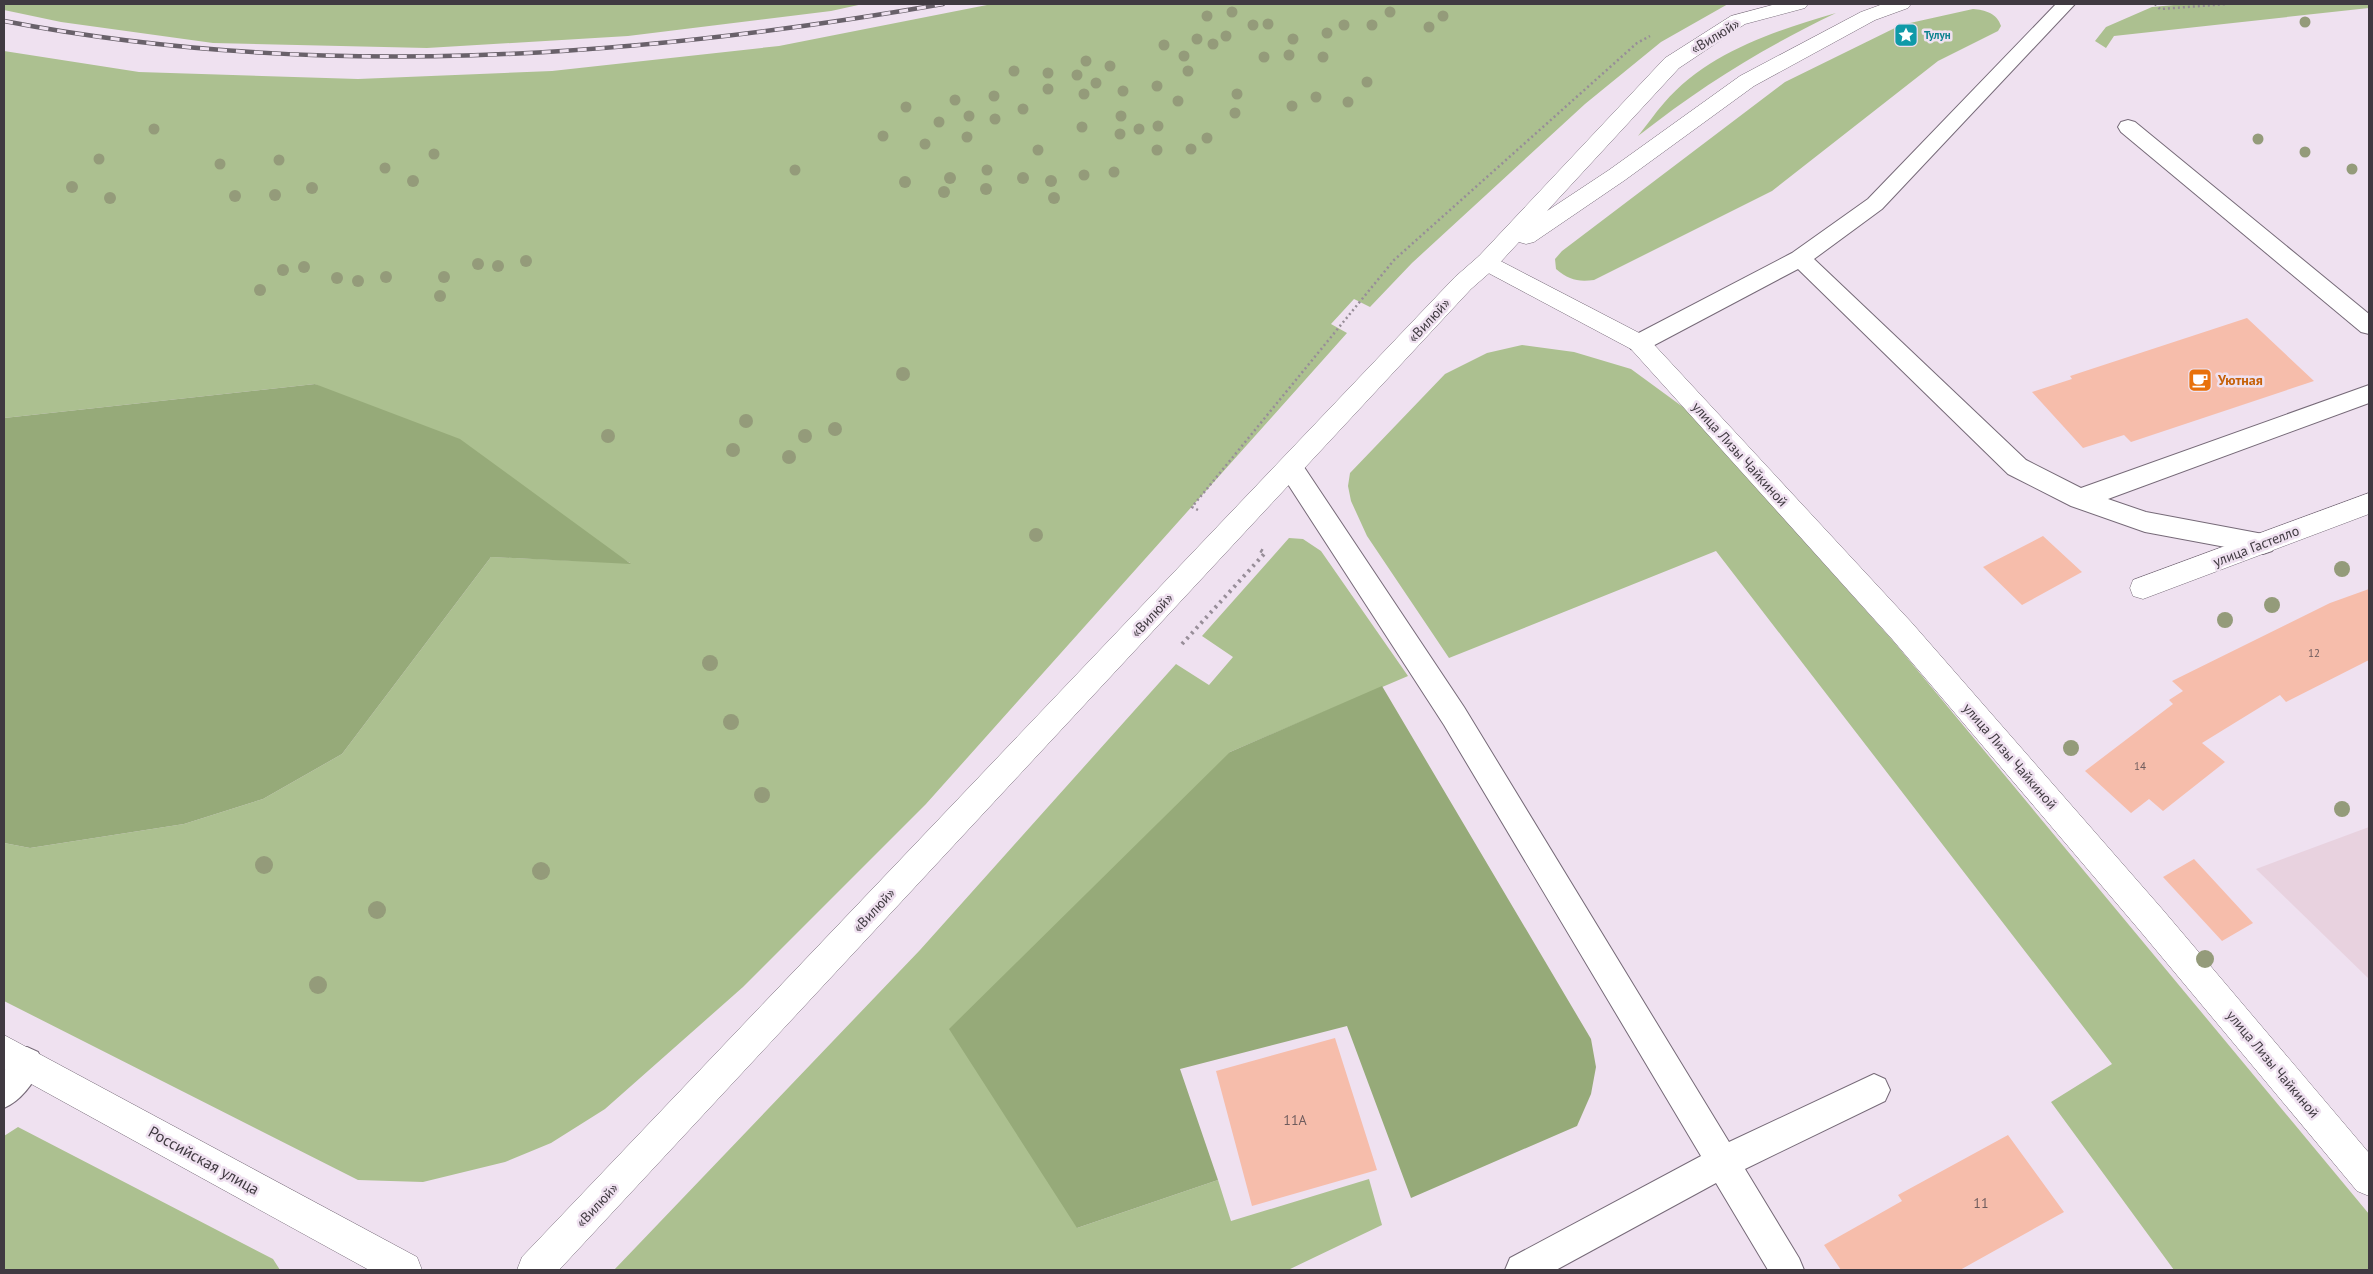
<svg xmlns="http://www.w3.org/2000/svg" width="2373" height="1274" viewBox="0 0 2373 1274" font-family="'PT Sans',sans-serif">
  <style>
    .industrial { fill: #e8d2df }
    .green { fill: #acc090 }
    .forest { fill: #96aa79 }
    .building { fill: #f6bdab }
    .lines { fill: none; stroke-linecap: round; stroke-linejoin: round }
    .lane-casing { stroke: #766a78; stroke-width: 2 }
    .street-casing { stroke: #766a78; stroke-width: 1 }
    .secondary-casing { stroke: #766a78; stroke-width: 1 }
    .highway-casing { stroke: #766a78; stroke-width: 1 }
    .path-far1 { stroke: #978d98; stroke-width: 2.5; stroke-dasharray: 2 3; stroke-linecap: butt }
    .path { stroke: #978d98; stroke-width: 4; stroke-dasharray: 2.5 4.5; stroke-linecap: butt }
    .lane { fill: #fff; fill-rule: evenodd }
    .street { fill: #fff; fill-rule: evenodd }
    .secondary { fill: #fff; fill-rule: evenodd }
    .highway { fill: #fff; fill-rule: evenodd }
    .rail-casing { stroke: #69616a; stroke-width: 4.5 }
    .rail { stroke: #efe1f0; stroke-width: 3; stroke-dasharray: 9; stroke-linecap: butt }
    .tree { fill: #949b7a }
    .labels { text-anchor: middle; stroke-width: 5; stroke-linejoin: round; paint-order: stroke }
    .far-culture-label { font-size: 11px; font-weight: bold; fill: #0d838f; stroke: #efe1f0; text-anchor: start }
    .number-label { font-size: 11px; fill: #6e5b5c }
    .street-label { font-size: 14px; fill: #403a41; stroke: #efe1f0 }
    .food-label { font-size: 14px; font-weight: bold; fill: #c56008; stroke: #efe1f0; text-anchor: start }
    .near-number-label { font-size: 14px; fill: #6e5b5c }
    .near-street-label { font-size: 16px; fill: #403a41; stroke: #efe1f0 }
  </style>
  <rect width="100%" height="100%" fill="#efe1f0"/>
  <path class="industrial" d="M2369,827v152l-113,-110z"/>
  <path class="green" d="M4,4h859l-32,7 -203,25 -201,12 -214,-5 -152,-21 -57,-12z
    M992,4h736l-67,38 -76,62 -173,159 -42,44 -16,-8 -23,25 16,9 -421,471 -183,183 -138,122 -54,34 -46,19 -82,20 -65,-2 -354,-179v-158l26,5 154,-24 79,-25 79,-45 149,-197 139,6 -315,-179 -311,34v-367l135,21 219,7 194,-8 227,-25z
    M2185,4h184v4l-255,28 -8,12 -11,-7 11,-14 46,-20z
    M1973,9c12,1 24,4 28,17l-3,5 -60,30 -166,130 -178,89c-16,2 -25,0 -38,-11l-1,-10 7,-8 223,-169 116,-57z
    M1836,13c-75,36 -133,72 -198,123 9,-11 17,-23 26,-33 43,-50 110,-72 172,-90z
    M1522,345l52,7 57,17 56,41 207,232 475,572v56h-195l-123,-168 61,-38 -396,-513 -267,107 -82,-122 -16,-35 -3,-15 2,-13 95,-99 42,-21z
    M1289,538l14,1 18,12 87,125 -178,76 -153,476 141,-48 13,41 138,-42 13,46 -94,45h-674l306,-320 256,-286 33,21 24,-28 -31,-21z
    M18,1127l255,132 7,11h-276v-134z"/>
  <path class="forest" d="M315,384l145,55 171,125 -140,-7 -149,197 -79,45 -79,25 -154,24 -26,-5v-425z
    M1382,686l209,353 5,28 -5,27 -14,32 -166,72 -64,-172 -167,43 38,111 -141,48 -128,-199 281,-277z"/>
  <path class="building" d="M2247,318l67,63 -183,61 -7,-7 -41,13 -51,-56 40,-13 -2,-3z
    M2043,536l39,36 -60,33 -39,-38z
    M2369,589v71l-83,42 -6,-7 -78,48 23,19 -62,49 -14,-12 -18,14 -46,-42 88,-67 -4,-4 14,-9 -11,-10 158,-78z
    M2194,859l59,64 -31,18 -59,-64z
    M1335,1038l42,132 -125,36 -36,-135z
    M2008,1135l56,77 -104,58h-119l-17,-25 78,-44 -4,-6z"/>
  <g class="lines">
    <g class="lane-casing">
      <path id="lane" d="M2056,4h19l-193,205 -68,50 212,201 55,28 288,-103v18l-261,96 38,13 117,22 9,3 4,7 -4,7 -9,3 -118,-22 -74,-26 -63,-32 -210,-205 -151,80 -8,2 -8,-2 -3,-6 3,-6 161,-84 76,-54z
        M2128,120l7,2 234,192v20l-8,-2 -240,-200 -3,-5 3,-5z
        M1291,458l9,3 164,246 265,435 145,-68 11,5 5,11 -5,11 -140,68 54,89 5,12h-36l-52,-87 -160,87h-51l5,-12 191,-102 -257,-431 -162,-250 -3,-7 3,-7z
        M27,1047l11,5 5,11c-8,18 -21,37 -39,45 -2,-27 -4,-49 23,-61z"/>
    </g>
    <g class="street-casing">
      <path id="street" d="M1487,254l160,83 265,286 251,287 206,243v43l-12,-5 -216,-259 -249,-293 -261,-290 -152,-81 -3,-6 3,-6z
        M2369,493v21l-226,85 -10,-3 -3,-8 3,-8z"/>
    </g>
    <g class="secondary-casing">
      <path id="secondary" d="M4,1035l413,222 5,13h-53l-365,-201z"/>
    </g>
    <g class="highway-casing">
      <path id="highway" d="M1776,4h32l-3,4 -60,16 -66,44 -132,143 62,-41 131,-94 121,-64 22,-8h28l-3,4 -33,12 -121,66 -129,94 -91,62 -8,2 -7,-2 -24,26 -24,21 -912,981h-42l5,-13 933,-980 24,-21 186,-198 66,-42z"/>
    </g>
    <path class="path-far1" d="M2155,4l5,5 67,-5
      M1198,510l-6,-3 202,-247 243,-217 13,-7"/>
    <path class="path" d="M1182,644l83,-91 -5,-3"/>
    <use href="#lane" class="lane"/>
    <use href="#street" class="street"/>
    <use href="#secondary" class="secondary"/>
    <use href="#highway" class="highway"/>
    <g class="rail-casing">
      <path id="rail" d="M4,21c311,60 629,37 939,-17"/>
    </g>
    <use href="#rail" class="rail"/>
  </g>
  <g class="tree">
    <circle cx="1232" cy="12" r="5.5"/>
    <circle cx="1390" cy="12" r="5.5"/>
    <circle cx="1207" cy="16" r="5.5"/>
    <circle cx="1443" cy="16" r="5.5"/>
    <circle cx="2305" cy="22" r="5.5"/>
    <circle cx="1268" cy="24" r="5.5"/>
    <circle cx="1253" cy="25" r="5.5"/>
    <circle cx="1344" cy="25" r="5.5"/>
    <circle cx="1372" cy="25" r="5.5"/>
    <circle cx="1429" cy="27" r="5.5"/>
    <circle cx="1327" cy="33" r="5.5"/>
    <circle cx="1226" cy="36" r="5.5"/>
    <circle cx="1197" cy="39" r="5.5"/>
    <circle cx="1293" cy="39" r="5.5"/>
    <circle cx="1213" cy="44" r="5.5"/>
    <circle cx="1164" cy="45" r="5.5"/>
    <circle cx="1289" cy="55" r="5.5"/>
    <circle cx="1184" cy="56" r="5.5"/>
    <circle cx="1264" cy="57" r="5.5"/>
    <circle cx="1323" cy="57" r="5.5"/>
    <circle cx="1086" cy="61" r="5.5"/>
    <circle cx="1110" cy="66" r="5.5"/>
    <circle cx="1014" cy="71" r="5.5"/>
    <circle cx="1188" cy="71" r="5.5"/>
    <circle cx="1048" cy="73" r="5.5"/>
    <circle cx="1077" cy="75" r="5.5"/>
    <circle cx="1367" cy="82" r="5.5"/>
    <circle cx="1096" cy="83" r="5.5"/>
    <circle cx="1157" cy="86" r="5.5"/>
    <circle cx="1048" cy="89" r="5.5"/>
    <circle cx="1123" cy="91" r="5.5"/>
    <circle cx="1084" cy="94" r="5.5"/>
    <circle cx="1237" cy="94" r="5.5"/>
    <circle cx="994" cy="96" r="5.5"/>
    <circle cx="1316" cy="97" r="5.5"/>
    <circle cx="955" cy="100" r="5.5"/>
    <circle cx="1178" cy="101" r="5.5"/>
    <circle cx="1348" cy="102" r="5.5"/>
    <circle cx="1292" cy="106" r="5.5"/>
    <circle cx="906" cy="107" r="5.5"/>
    <circle cx="1023" cy="109" r="5.5"/>
    <circle cx="1235" cy="113" r="5.5"/>
    <circle cx="969" cy="116" r="5.5"/>
    <circle cx="1121" cy="116" r="5.5"/>
    <circle cx="995" cy="119" r="5.5"/>
    <circle cx="939" cy="122" r="5.5"/>
    <circle cx="1158" cy="126" r="5.5"/>
    <circle cx="1082" cy="127" r="5.5"/>
    <circle cx="154" cy="129" r="5.5"/>
    <circle cx="1139" cy="129" r="5.5"/>
    <circle cx="1120" cy="134" r="5.5"/>
    <circle cx="883" cy="136" r="5.5"/>
    <circle cx="967" cy="137" r="5.5"/>
    <circle cx="1207" cy="138" r="5.5"/>
    <circle cx="2258" cy="139" r="5.5"/>
    <circle cx="925" cy="144" r="5.5"/>
    <circle cx="1191" cy="149" r="5.5"/>
    <circle cx="1038" cy="150" r="5.5"/>
    <circle cx="1157" cy="150" r="5.5"/>
    <circle cx="2305" cy="152" r="5.5"/>
    <circle cx="434" cy="154" r="5.5"/>
    <circle cx="99" cy="159" r="5.5"/>
    <circle cx="279" cy="160" r="5.5"/>
    <circle cx="220" cy="164" r="5.5"/>
    <circle cx="385" cy="168" r="5.5"/>
    <circle cx="2352" cy="169" r="5.5"/>
    <circle cx="795" cy="170" r="5.5"/>
    <circle cx="987" cy="170" r="5.5"/>
    <circle cx="1114" cy="172" r="5.5"/>
    <circle cx="1084" cy="175" r="5.5"/>
    <circle cx="950" cy="178" r="6"/>
    <circle cx="1023" cy="178" r="6"/>
    <circle cx="413" cy="181" r="6"/>
    <circle cx="1051" cy="181" r="6"/>
    <circle cx="905" cy="182" r="6"/>
    <circle cx="72" cy="187" r="6"/>
    <circle cx="312" cy="188" r="6"/>
    <circle cx="986" cy="189" r="6"/>
    <circle cx="944" cy="192" r="6"/>
    <circle cx="275" cy="195" r="6"/>
    <circle cx="235" cy="196" r="6"/>
    <circle cx="110" cy="198" r="6"/>
    <circle cx="1054" cy="198" r="6"/>
    <circle cx="526" cy="261" r="6"/>
    <circle cx="478" cy="264" r="6"/>
    <circle cx="498" cy="266" r="6"/>
    <circle cx="304" cy="267" r="6"/>
    <circle cx="283" cy="270" r="6"/>
    <circle cx="386" cy="277" r="6"/>
    <circle cx="444" cy="277" r="6"/>
    <circle cx="337" cy="278" r="6"/>
    <circle cx="358" cy="281" r="6"/>
    <circle cx="260" cy="290" r="6"/>
    <circle cx="440" cy="296" r="6"/>
    <circle cx="903" cy="374" r="7"/>
    <circle cx="746" cy="421" r="7"/>
    <circle cx="835" cy="429" r="7"/>
    <circle cx="608" cy="436" r="7"/>
    <circle cx="805" cy="436" r="7"/>
    <circle cx="733" cy="450" r="7"/>
    <circle cx="789" cy="457" r="7"/>
    <circle cx="1036" cy="535" r="7"/>
    <circle cx="2342" cy="569" r="8"/>
    <circle cx="2272" cy="605" r="8"/>
    <circle cx="2225" cy="620" r="8"/>
    <circle cx="710" cy="663" r="8"/>
    <circle cx="731" cy="722" r="8"/>
    <circle cx="2071" cy="748" r="8"/>
    <circle cx="762" cy="795" r="8"/>
    <circle cx="2342" cy="809" r="8"/>
    <circle cx="264" cy="865" r="9"/>
    <circle cx="541" cy="871" r="9"/>
    <circle cx="377" cy="910" r="9"/>
    <circle cx="2205" cy="959" r="9"/>
    <circle cx="318" cy="985" r="9"/>
  </g>
  <defs>
    <g id="sight-square" transform="scale(1.25)"><rect x="-9" y="-9" width="18" height="18" rx="4" fill="#0f9aa8" stroke="#efe1f0"/><path d="M0-6L1.8-2.2L6-1.7L2.9 1.2L3.7 5.4L0 3.3L-3.7 5.4L-2.9 1.2L-6-1.7L-1.8-2.2Z" fill="#fff"/></g>
    <g id="cafe-square" transform="scale(1.25)"><rect x="-9" y="-9" width="18" height="18" rx="4" fill="#e8710a" stroke="#efe1f0"/><path d="M-5.5-4.5H6V0H3Q3 3.5 0 3.5H-2.5Q-5.5 3.5-5.5 0ZM3-3.2v2h1.7v-2ZM-6 4.5H4V6H-6Z" fill="#fff"/></g>
  </defs>
  <g fill-rule="evenodd">
    <use href="#sight-square" x="1906" y="35"/>
    <use href="#cafe-square" x="2200" y="380"/>
  </g>
  <g class="labels">
    <g class="far-culture-label">
      <text x="1924" y="39">Тулун</text>
    </g>
    <g class="number-label">
      <text x="2314" y="657">12</text>
      <text x="2140" y="770">14</text>
    </g>
    <g class="street-label">
      <text transform="translate(1715 36) rotate(-31)" y="5">«Вилюй»</text>
      <text transform="translate(1429 320) rotate(-47)" y="5">«Вилюй»</text>
      <text transform="translate(1740 454) rotate(48)" y="5">улица Лизы Чайкиной</text>
      <text transform="translate(2256 546) rotate(-21)" y="5">улица Гастелло</text>
      <text transform="translate(1152 615) rotate(-47)" y="5">«Вилюй»</text>
      <text transform="translate(2010 756) rotate(49)" y="5">улица Лизы Чайкиной</text>
      <text transform="translate(874 910) rotate(-47)" y="5">«Вилюй»</text>
      <text transform="translate(2273 1064) rotate(50)" y="5">улица Лизы Чайкиной</text>
      <text transform="translate(597 1205) rotate(-47)" y="5">«Вилюй»</text>
    </g>
    <g class="food-label">
      <text x="2218" y="385">Уютная</text>
    </g>
    <g class="near-number-label">
      <text x="1295" y="1125">11А</text>
      <text x="1981" y="1208">11</text>
    </g>
    <g class="near-street-label">
      <text transform="translate(204 1160) rotate(29)" y="6">Российская улица</text>
    </g>
  </g>
  <rect width="2373" height="1274" fill="none" stroke="#403a41" stroke-width="10"/>
</svg>
